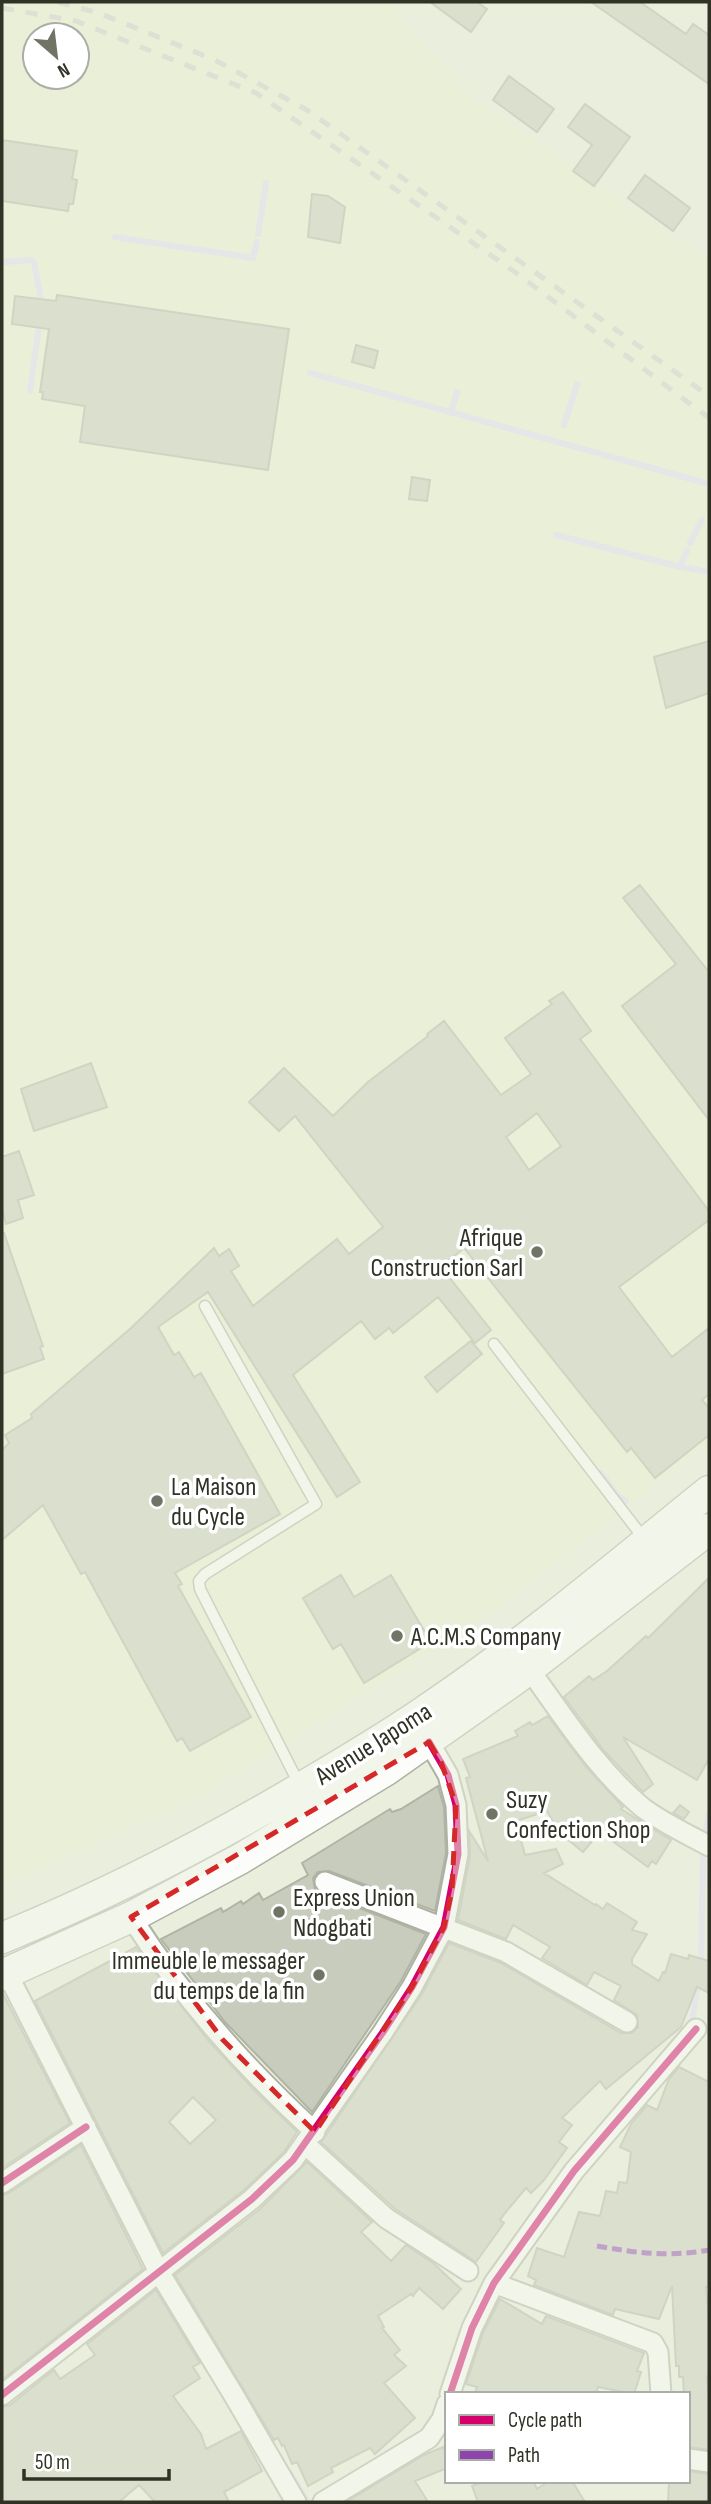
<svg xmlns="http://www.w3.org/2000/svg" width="711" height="2504" viewBox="0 0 711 2504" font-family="'Sofia Sans Condensed',sans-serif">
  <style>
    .built { fill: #e8f1d1; fill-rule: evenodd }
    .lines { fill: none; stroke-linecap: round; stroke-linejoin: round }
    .stream { stroke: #e2d9f5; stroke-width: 6 }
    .building { fill: #c8ccbd; stroke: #b0b4a5; stroke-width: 2; fill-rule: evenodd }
    .service-casing { stroke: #adb1a3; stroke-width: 13 }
    .minor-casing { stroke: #adb1a3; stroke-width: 23 }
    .primary-casing { stroke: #adb1a3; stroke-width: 33 }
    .service { stroke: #fcfdfa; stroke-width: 10 }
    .minor { stroke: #fcfdfa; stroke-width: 19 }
    .primary { stroke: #fcfdfa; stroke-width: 30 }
    .rail { stroke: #cecfca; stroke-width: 5; stroke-dasharray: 12 12; stroke-linecap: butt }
    .quiet { stroke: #8e44ad; stroke-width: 5; stroke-dasharray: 10 5; stroke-linecap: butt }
    .cycleway-casing { stroke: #fff; stroke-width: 11 }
    .cycleway { stroke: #d6006c; stroke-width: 7 }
    .marked { fill: none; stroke: #d62828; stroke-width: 5; stroke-dasharray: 14 9; stroke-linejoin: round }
    .poi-dot { fill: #707465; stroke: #fff; stroke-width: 2.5 }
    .labels { text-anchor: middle; stroke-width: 7; stroke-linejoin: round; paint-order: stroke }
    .poi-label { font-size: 26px; fill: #2f3225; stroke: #fff; text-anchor: start }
    .street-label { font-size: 26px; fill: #2f3225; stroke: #fff }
  </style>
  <rect width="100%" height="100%" fill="#eaefdd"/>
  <path class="built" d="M2,2h391l16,28 68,72 232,158v1182l-222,174 -281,176 -204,94zM35,35h42v42h-42z"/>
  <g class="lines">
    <path class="stream" d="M258,234l8,-51
      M115,237l138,21 4,-16
      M2,262l30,-2
      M34,262l8,44
      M310,373l399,111
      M30,390l10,-71
      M451,413l6,-21
      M564,425l13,-41
      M556,535l125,32 28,5
      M690,543l12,-23
      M679,567l8,-16
      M601,1473l18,24 7,4
      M701,1965l2,-119 6,-32
      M689,2026l3,-4 7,-43
      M290,2473l18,29"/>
  </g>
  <path class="building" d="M430,2h47l10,7 -16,23z
    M591,2h49l46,32 7,-10 16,11v49z
    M509,76l45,33 -17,23 -44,-32z
    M585,104l45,33 -36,49 -21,-15 19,-26 -24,-18z
    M2,140l75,11 -5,28 5,1 -4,24h-4l-1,7 -66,-10z
    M645,175l45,33 -17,23 -45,-33z
    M312,194l16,2 17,11 -5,36 -32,-6z
    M57,295l232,34 -21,141 -188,-28 5,-36 -43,-7 1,-7h-3l9,-63 -37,-5 3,-28 41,5z
    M356,345l22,6 -4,17 -22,-6z
    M412,477l18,3 -3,21 -18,-2z
    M709,641v52l-43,15 -12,-51z
    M640,885l69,87v148l-87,-114 54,-42 -53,-66z
    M563,992l28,39 -11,8 129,172v9l-90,67 53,70 37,-29v66l-7,6 7,8v27l-54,43 -24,-30 -4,4 -163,-204 -23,19 50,63 -16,13 -37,-46 -45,36 -4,-5 -14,11 -14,-18 -68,54 67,107 -23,15 -129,-205 -50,35 16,28 5,-3 15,25 7,-4 79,141 -105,59 7,11 -4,2 73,131 -61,34 -8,-13 -5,3 -92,-169 -4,2 -38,-69 -41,35v-90l7,-7 -4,-8 27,-17 -1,-4 100,-86 83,-80 5,8 10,-7 10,17 -8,5 22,35 84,-67 12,15 34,-27 -88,-111 -16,15 -30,-29 35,-34 49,48 35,-34 60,-46 -1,-2 17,-13 57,74 30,-21 -26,-36 47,-34 -3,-3zM537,1113l24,33 -32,24 -23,-33z
    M91,1063l16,44 -73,24 -13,-42z
    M19,1151l15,44 -16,5 5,18 -17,6 -4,-15v-52z
    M2,1233h2l39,113 -3,1 4,12 -42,15z
    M471,1341l11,13 -45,38 -12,-15z
    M341,1575l13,22 37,-22 40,67 -67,41 -23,-39 -8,5 -30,-51z
    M709,1578v181l-12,21 -74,-43 30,47 -10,8 -38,-40 -41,-55 25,-21 4,4 14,-9 39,-35 2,2z
    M548,1716l39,52 36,39 -2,2 50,31 -15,24 -4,-3 -4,6 -48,-35 -17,20 -24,-20 -12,-21 -31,10 9,34 31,-6 7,15 -19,9 51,32 1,-1 7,5 4,-6 30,19 -5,8 15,4 -15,25v5l27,17 4,-9 2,1 6,-19 17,5 1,-4 20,6v32l-12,-6 -16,40 -75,62 -6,-8 -38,37 10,7 -13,17 8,6 -23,32 -13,13 -5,-5 -21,25 -5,7 4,3 -28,39 -82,-54 -73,-66 101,-148 27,-51 52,20 120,70h11l6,-6 -1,-12 -23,-15 7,-14 -27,-14 -7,13 -45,-27 8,-11 -37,-22 -7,14 -48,-19 12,-64 -1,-25 19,30 -22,-83 4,-1 -7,-18 55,-23 -3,-5 15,-9 2,3z
    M438,1786l6,21 2,46 -11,58 -106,-40 -11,1 -5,6 2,11 6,4 105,41 -25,47 -89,131 -87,-90 -64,-83 60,-31 2,4 18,-11 2,3 16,-11 4,7 45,-25 -6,-12 88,-54 2,3 9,-3z
    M680,1805l9,7 -5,7 -11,-6z
    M136,1947l71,92 48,52 42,41 -13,20 -40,38 -81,63 -128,-252zM193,2097l23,23 -26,24 -21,-22z
    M2,1992l68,131 -68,45z
    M679,2067l30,15v205h-3l3,31v57l-2,1 2,21v53l-21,-3v-53h-4l-1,-17h-4v-11h-3l-4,-80 -13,33 -44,-10 -2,6 -79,-30 2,-5 -8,-4 9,-28 27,9 15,-45 21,4 6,-25 11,2 2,-11 8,1 4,-31 -11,-5 11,-23 16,-19 10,5 12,-31z
    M81,2145l62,124 -141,111v-185l7,-2z
    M307,2162l65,60 -11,10 30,29 15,-16 27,18 28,26 -18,20 -24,-21 -6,8 -2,-2 -33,22 6,11 -2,1 18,22 -6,5 12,11 -22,17 31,35 -40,36 -5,-6 -39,20 2,4 -25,14 -11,-24 -5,2 -8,-19 -2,1 -4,-8 -4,2 -99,-165 85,-66z
    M156,2290l44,73 -7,4 7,11 -27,18 28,38 5,15 35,-18 21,40 -38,21 5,10h-74l-16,-17 -20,17h-117v-95l8,-2 44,-35 6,9 35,-24 -8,-11z
    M500,2299l42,25 4,-8 98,37 -7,18 4,1 -7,22 -36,-7 -2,7h-121l2,-7 -11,-3 17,-51z
    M443,2447l4,9v12l-32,13 13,21h-82l78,-47z
    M688,2471l21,3v28h-41l1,-21h19z
    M483,2481h50l4,8 12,-8h23l13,21h-107l-6,-16z"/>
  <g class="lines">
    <g class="service-casing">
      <path id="service" d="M205,1306l111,198 -111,70 -6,7 1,8 99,195
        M494,1344l151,196"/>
    </g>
    <g class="minor-casing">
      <path id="minor" d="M529,1669c35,48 68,101 114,139 20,15 44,26 66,38
        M325,1882l181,70 121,70
        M131,1917c51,80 114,151 184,215
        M7,1973l152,299 74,122 63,108
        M305,2144l81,74 82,53
        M2,2183l84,-56
        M494,2283l159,60 5,9 3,42
        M450,2394l22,-66 22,-45 80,-112 122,-142
        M2,2395l250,-196 41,-39 90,-128 29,-45 32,-60 14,-73 -2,-49 -8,-30 -19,-33
        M688,2459l21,3
        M323,2502l106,-64 13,-19 5,-15"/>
    </g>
    <g class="primary-casing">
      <path id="primary" d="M2,1938c105,-43 204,-94 302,-152 42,-25 85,-50 125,-78 98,-66 188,-143 280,-217
        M2,1975l129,-58 109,-58 145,-88 132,-93 192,-149"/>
    </g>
    <use href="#service" class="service"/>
    <use href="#minor" class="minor"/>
    <use href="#primary" class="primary"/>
    <path class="rail" d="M58,2l41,11 116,47 92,50 402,286
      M2,8l74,13 180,72 259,179 194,146"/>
    <path class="quiet" d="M597,2246c39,7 73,11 112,4"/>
    <g class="cycleway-casing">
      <path id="cycleway" d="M2,2183l84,-56
        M450,2394l22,-66 22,-45 80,-112 122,-142
        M2,2395l250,-196 41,-39 90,-128 29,-45 32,-60 14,-73 -2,-49 -8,-30 -19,-33"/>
    </g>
    <use href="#cycleway" class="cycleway"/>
  </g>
  <path d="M0 0H711V2504H0ZM429,1742l12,20 15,43 -4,85 -8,37 -32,60 -97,145 -92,-92 -92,-123z" fill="#eaefdd" fill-opacity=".55" fill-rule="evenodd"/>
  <path class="marked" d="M429,1742l12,20 15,43 -4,85 -8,37 -32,60 -97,145 -92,-92 -92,-123z"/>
  <g class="poi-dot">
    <circle cx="537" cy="1252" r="7"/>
    <circle cx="157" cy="1501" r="7"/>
    <circle cx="397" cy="1636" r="7"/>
    <circle cx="492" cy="1814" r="7"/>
    <circle cx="279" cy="1912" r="7"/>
    <circle cx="319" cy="1975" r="7"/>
  </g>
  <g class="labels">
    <g class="poi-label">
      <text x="523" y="1246" text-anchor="end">Afrique<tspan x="523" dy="30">Construction Sarl</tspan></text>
      <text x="171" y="1495">La Maison<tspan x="171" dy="30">du Cycle</tspan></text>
      <text x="411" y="1645">A.C.M.S Company</text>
      <text x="506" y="1808">Suzy<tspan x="506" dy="30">Confection Shop</tspan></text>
      <text x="293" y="1906">Express Union<tspan x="293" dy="30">Ndogbati</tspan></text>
      <text x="305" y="1969" text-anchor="end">Immeuble le messager<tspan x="305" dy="30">du temps de la fin</tspan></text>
    </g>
    <g class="street-label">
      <text transform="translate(373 1743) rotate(-32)" y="9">Avenue Japoma</text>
    </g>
  </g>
  <rect width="711" height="2504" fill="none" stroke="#2f3225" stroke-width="7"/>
  <rect x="445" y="2392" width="245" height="91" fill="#ffffff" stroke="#acada8" stroke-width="2"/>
  <rect x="459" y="2415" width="35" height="10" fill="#d6006c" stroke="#acada8" stroke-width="2"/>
  <text x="508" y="2427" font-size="21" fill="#2f3225">Cycle path</text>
  <rect x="459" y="2450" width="35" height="10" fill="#8e44ad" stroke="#acada8" stroke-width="2"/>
  <text x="508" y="2462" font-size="21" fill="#2f3225">Path</text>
  <g transform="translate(56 56) rotate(152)"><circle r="33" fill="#ffffff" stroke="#acada8" stroke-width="2"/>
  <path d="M0-5L12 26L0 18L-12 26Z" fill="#707465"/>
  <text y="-10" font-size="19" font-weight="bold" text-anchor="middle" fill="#2f3225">N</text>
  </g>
  <path d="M24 2469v10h145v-10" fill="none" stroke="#2f3225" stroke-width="3.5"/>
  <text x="35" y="2469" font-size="21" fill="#2f3225" stroke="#ffffff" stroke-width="5" paint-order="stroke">50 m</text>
</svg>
